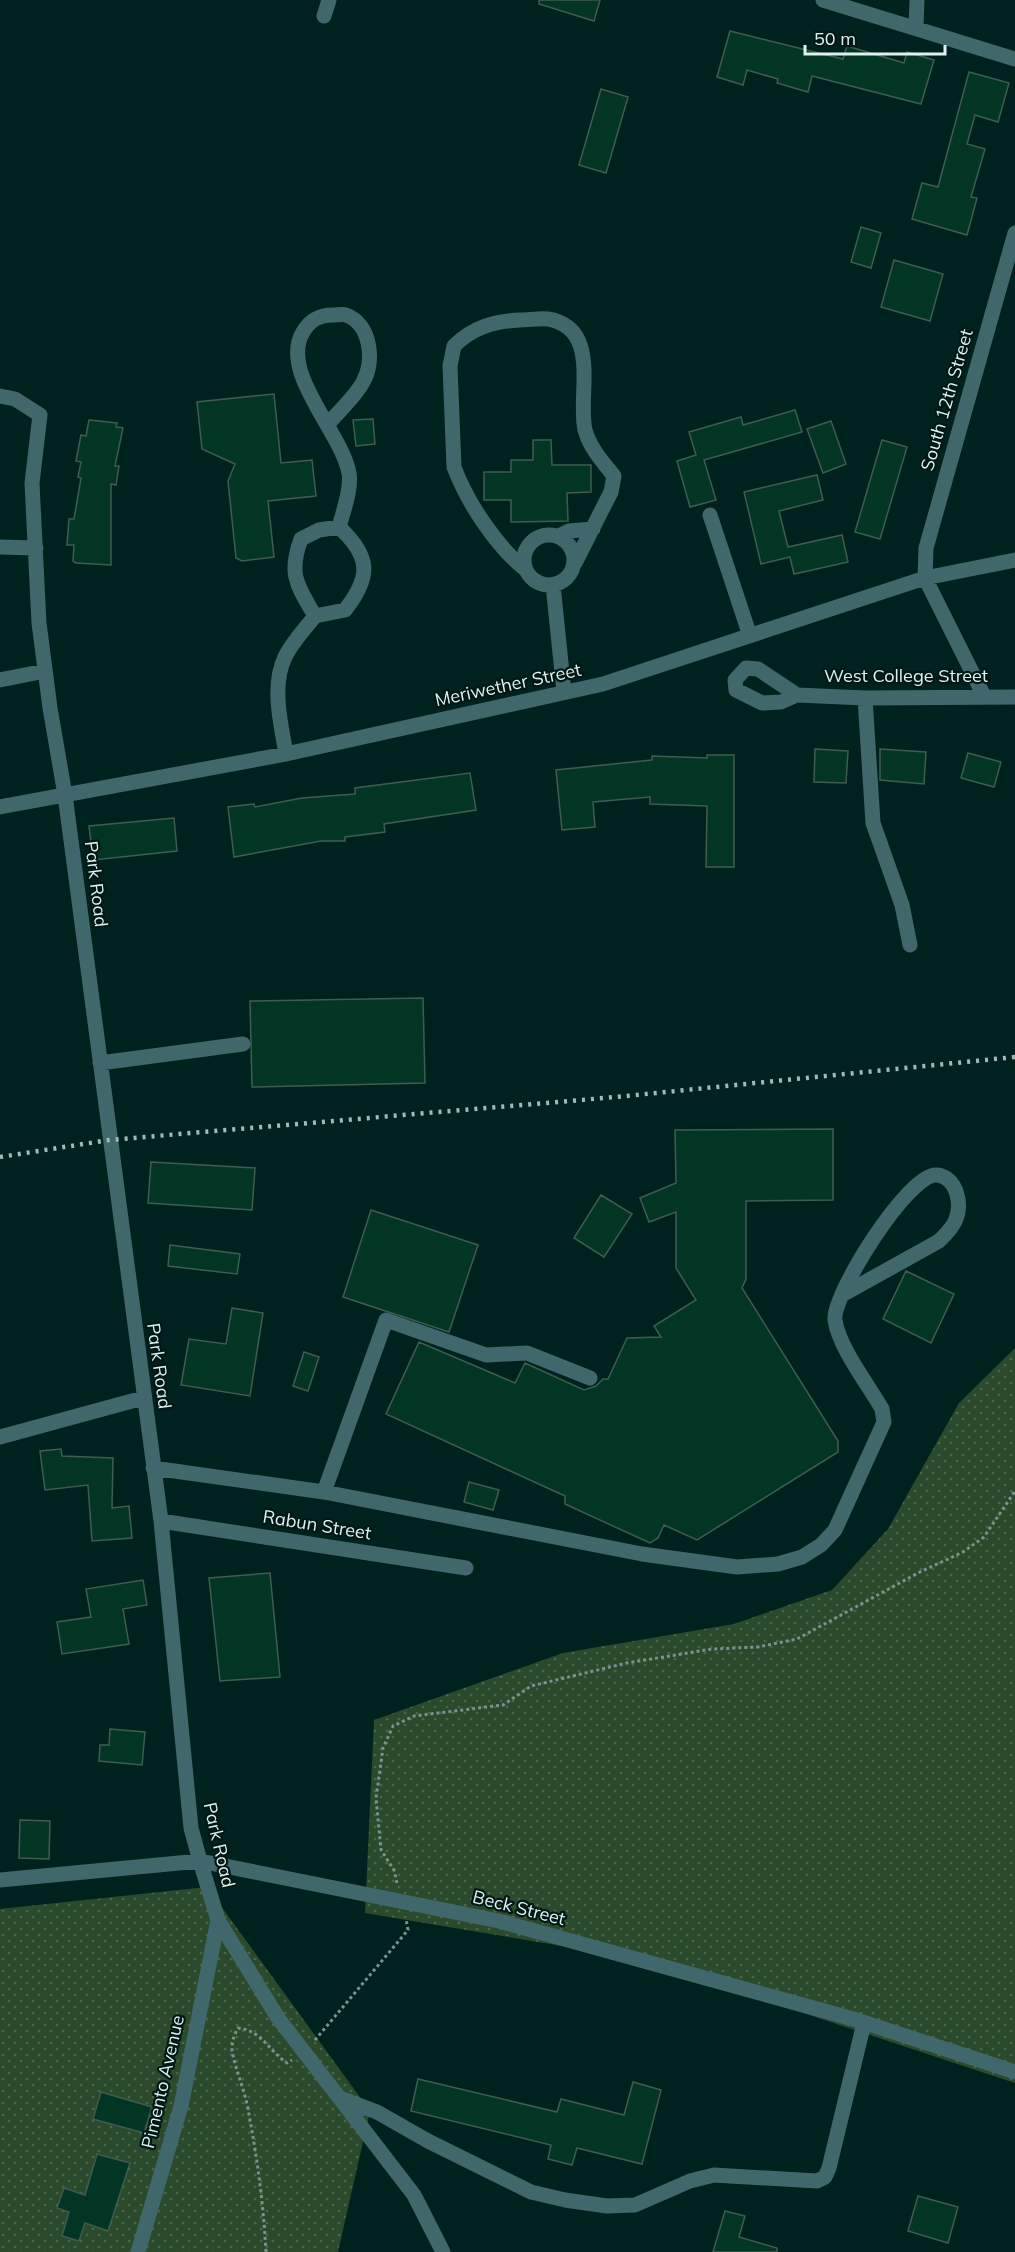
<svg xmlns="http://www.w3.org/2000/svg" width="1015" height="2252" viewBox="0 0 1015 2252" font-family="Mulish,sans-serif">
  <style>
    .grass { fill: url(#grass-dots) }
    .building { fill: #023524; stroke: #3f5c4f; stroke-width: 1.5 }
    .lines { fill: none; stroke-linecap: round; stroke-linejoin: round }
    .path { stroke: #799390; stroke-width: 3; stroke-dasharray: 3 3; stroke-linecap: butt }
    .minor { stroke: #40676b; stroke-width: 15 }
    .rail { stroke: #a3bab7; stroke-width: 4.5; stroke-dasharray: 3 6; stroke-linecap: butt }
    .labels { text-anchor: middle; stroke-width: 4.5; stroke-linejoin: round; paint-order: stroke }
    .street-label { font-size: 18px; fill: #dff2ef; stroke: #001815 }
  </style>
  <defs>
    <pattern id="grass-dots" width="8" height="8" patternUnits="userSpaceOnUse" patternTransform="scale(1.5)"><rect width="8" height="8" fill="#2b4a2c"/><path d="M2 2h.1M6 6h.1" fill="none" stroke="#49654b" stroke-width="1.8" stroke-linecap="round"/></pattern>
  </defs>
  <rect width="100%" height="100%" fill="#00221e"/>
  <path class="grass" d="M1015,1348v735l-375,-124 -275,-46 9,-193 189,-67 171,-29 98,-34 56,-61 71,-126z
    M207,1887l163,224 -32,141h-338v-343z"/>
  <path class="building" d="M539,0h61l-6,21 -55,-17z
    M730,31l113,28 4,-13 57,17 3,-11 27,8 -13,44 -109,-28 -4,16 -31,-9 1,-4 -31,-9 -4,15 -26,-8z
    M969,72l40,11 -11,39 -23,-7 -8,29 18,5 -14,48 6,1 -10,37 -55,-16 10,-36 16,4z
    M601,89l27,8 -22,76 -27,-8z
    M861,227l20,6 -10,35 -20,-6z
    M894,260l49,14 -13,47 -49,-14z
    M274,394l7,69 31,-3 4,36 -48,5 6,56 -32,4 -6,-3 -8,-77 7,-17 -33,-15 -5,-47z
    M795,410l7,22 -98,28 12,40 -26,7 -13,-46 19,-6 -7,-23 52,-15 2,8z
    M373,419l2,25 -19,2 -3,-26z
    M89,420l28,3 -1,4 7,1 -8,38h4l-3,19 -5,-1v81l-35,-2 -3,-2 1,-16h-7l2,-26h5l7,-41 -3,-1 3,-15 -5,-1 5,-26 5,1z
    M831,421l15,43 -23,9 -16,-44z
    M533,440h18l1,25h39v27l-24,1 1,28 -57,1v-22h-27v-28h27v-12h22z
    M882,440l25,7 -27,92 -25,-7z
    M817,475l6,25 -44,11 9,36 54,-12 6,27 -54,12 -4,-17 -29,7 -17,-72z
    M815,749l33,2 -2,32 -32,-1z
    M880,749l46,3 -2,32 -44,-4z
    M968,753l33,9 -7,25 -33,-9z
    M707,755h27v112h-28l1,-61 -57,-2v-7l-57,5 2,25 -33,3 -6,-60 96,-10v-4l55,2z
    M470,773l6,37 -92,14 1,8 -40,5v4h-24l-87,16 -6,-50 26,-3 1,3 47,-9 53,-4v-6z
    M174,818l3,33 -84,9 -4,-34z
    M423,998l2,85 -173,4 -2,-86z
    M833,1129v71l-87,1v78l-4,9 96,153v11l-141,88 -33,-15 -6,13 -8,5 -85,-39v-8l-179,-82 33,-72 96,41 10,-20 59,27 12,-4 7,-7h5l19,-41 34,-1 -7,-11 42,-26 -20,-32v-56l-27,10 -9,-24 36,-15 -1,-53z
    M151,1162l104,6 -3,42 -104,-7z
    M601,1195l31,19 -28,43 -30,-19z
    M371,1210l107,35 -29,87 -106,-35z
    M170,1245l70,9 -3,20 -69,-8z
    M906,1271l48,23 -23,49 -48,-24z
    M232,1308l31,5 -13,83 -69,-11 8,-46 37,5z
    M304,1352l15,5 -11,34 -15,-5z
    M61,1449l1,7 51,2 -1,50 17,-2 3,32 -40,3 -4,-56 -43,5 -5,-39z
    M469,1482l30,8 -6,20 -29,-8z
    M270,1573l10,104 -60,4 -11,-103z
    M143,1580l4,25 -24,4 6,35 -67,10 -5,-32 34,-5 -5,-28z
    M110,1729l35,3 -3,33 -43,-4 1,-16h9z
    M20,1820l30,1 -1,38 -30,-1z
    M418,2079l139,33 4,-13 63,16 9,-33 28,8 -19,74 -65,-16 -5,17 -24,-6 3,-14 -140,-34z
    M101,2092l51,15 -8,26 -51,-14z
    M97,2154l33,9 -22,68 -23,-8 -6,18 -17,-5 7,-24 -12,-4 7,-20 21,7z
    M918,2196l40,11 -10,36 -40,-12z
    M725,2211l20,5 -6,21 38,11v4h-64z"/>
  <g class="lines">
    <path class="path" d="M397,1883l-3,-13 -13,-20 -5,-52 7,-50 10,-22 21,-10 89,-11 28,-19 96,-23 85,-14 46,-2 39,-8 121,-66 45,-21 21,-15 31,-46
      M315,2040l93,-110 -2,-11
      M266,2252c-3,-53 -9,-96 -19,-148 -4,-18 -12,-36 -15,-54 0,-9 2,-15 6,-22 23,2 31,23 49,35l5,-3"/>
    <path class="minor" d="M823,0l192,59
      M324,16l5,-16
      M916,28l1,-28
      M0,396l15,3 25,16 -8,68 7,140 11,85 15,87 96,726 30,307 9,33 18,59 60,98 136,177 29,57
      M328,424c11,-13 27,-27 35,-42 12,-20 8,-58 -17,-67 -3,-1 -9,0 -13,0 -14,0 -23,5 -30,17 -24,40 38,99 46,141 3,15 -6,39 -10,54
      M710,515l40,121
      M524 560a25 25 0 1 1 50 0a25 25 0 1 1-50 0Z
      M559,536l10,-5 24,-2
      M0,547l36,1
      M525,569c-29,-23 -58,-67 -71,-102l-4,-101 4,-20c19,-19 41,-25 66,-26 9,0 19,-2 28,-1 54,9 29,77 37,111 5,18 17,31 29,46l-3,16 -36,71
      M553,585l11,107
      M0,680l45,-9
      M797,695l-39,-26 -12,-1 -11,12 1,10 26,13 19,-1 16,-7 68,3 150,-1
      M984,696l-59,-118 1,-30 89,-315
      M865,698l8,125 29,82 8,40
      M286,754c-5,-30 -15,-68 -1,-97 7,-15 20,-28 30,-41l30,-6c27,-34 25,-54 -6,-83l-20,3 -18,9c-13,35 -4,46 14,77
      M0,807l286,-53 317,-70 322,-106 90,-18
      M100,1063l143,-19
      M0,1437l143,-39
      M153,1468l171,24 62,-172 100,35 41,-2 63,25
      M324,1492l318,62 95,13 41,-3 24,-7 19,-12 14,-15 49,-108 -2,-13c-14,-25 -43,-61 -47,-89 -3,-25 74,-148 102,-145 20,2 25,29 19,44 -3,9 -11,16 -17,22l-97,54
      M161,1521l305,47
      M0,1880l200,-19 299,60 358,99 158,52
      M340,2098l37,14 51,29 103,51 34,8 42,6 28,-1 55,-24 24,-6 103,6 8,-4 4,-9 35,-145
      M138,2252l43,-146 37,-186"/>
    <path class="rail" d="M0,1157l109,-17 507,-43 399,-40"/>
  </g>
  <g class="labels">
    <g class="street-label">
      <text transform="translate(947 400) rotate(-74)" y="6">South 12th Street</text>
      <text x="906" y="682">West College Street</text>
      <text transform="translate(508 685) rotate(-12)" y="6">Meriwether Street</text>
      <text transform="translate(96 884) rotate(83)" y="6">Park Road</text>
      <text transform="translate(159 1366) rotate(82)" y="6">Park Road</text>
      <text transform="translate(317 1525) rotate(9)" y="6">Rabun Street</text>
      <text transform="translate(219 1845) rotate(77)" y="6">Park Road</text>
      <text transform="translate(519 1908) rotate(14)" y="6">Beck Street</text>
      <text transform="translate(163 2082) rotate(-77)" y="6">Pimento Avenue</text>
    </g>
  </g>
  <path d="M805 45v9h140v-9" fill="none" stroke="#dff2ef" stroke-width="3"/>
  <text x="814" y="45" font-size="18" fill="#dff2ef" stroke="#001815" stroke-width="4.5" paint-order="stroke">50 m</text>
</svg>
